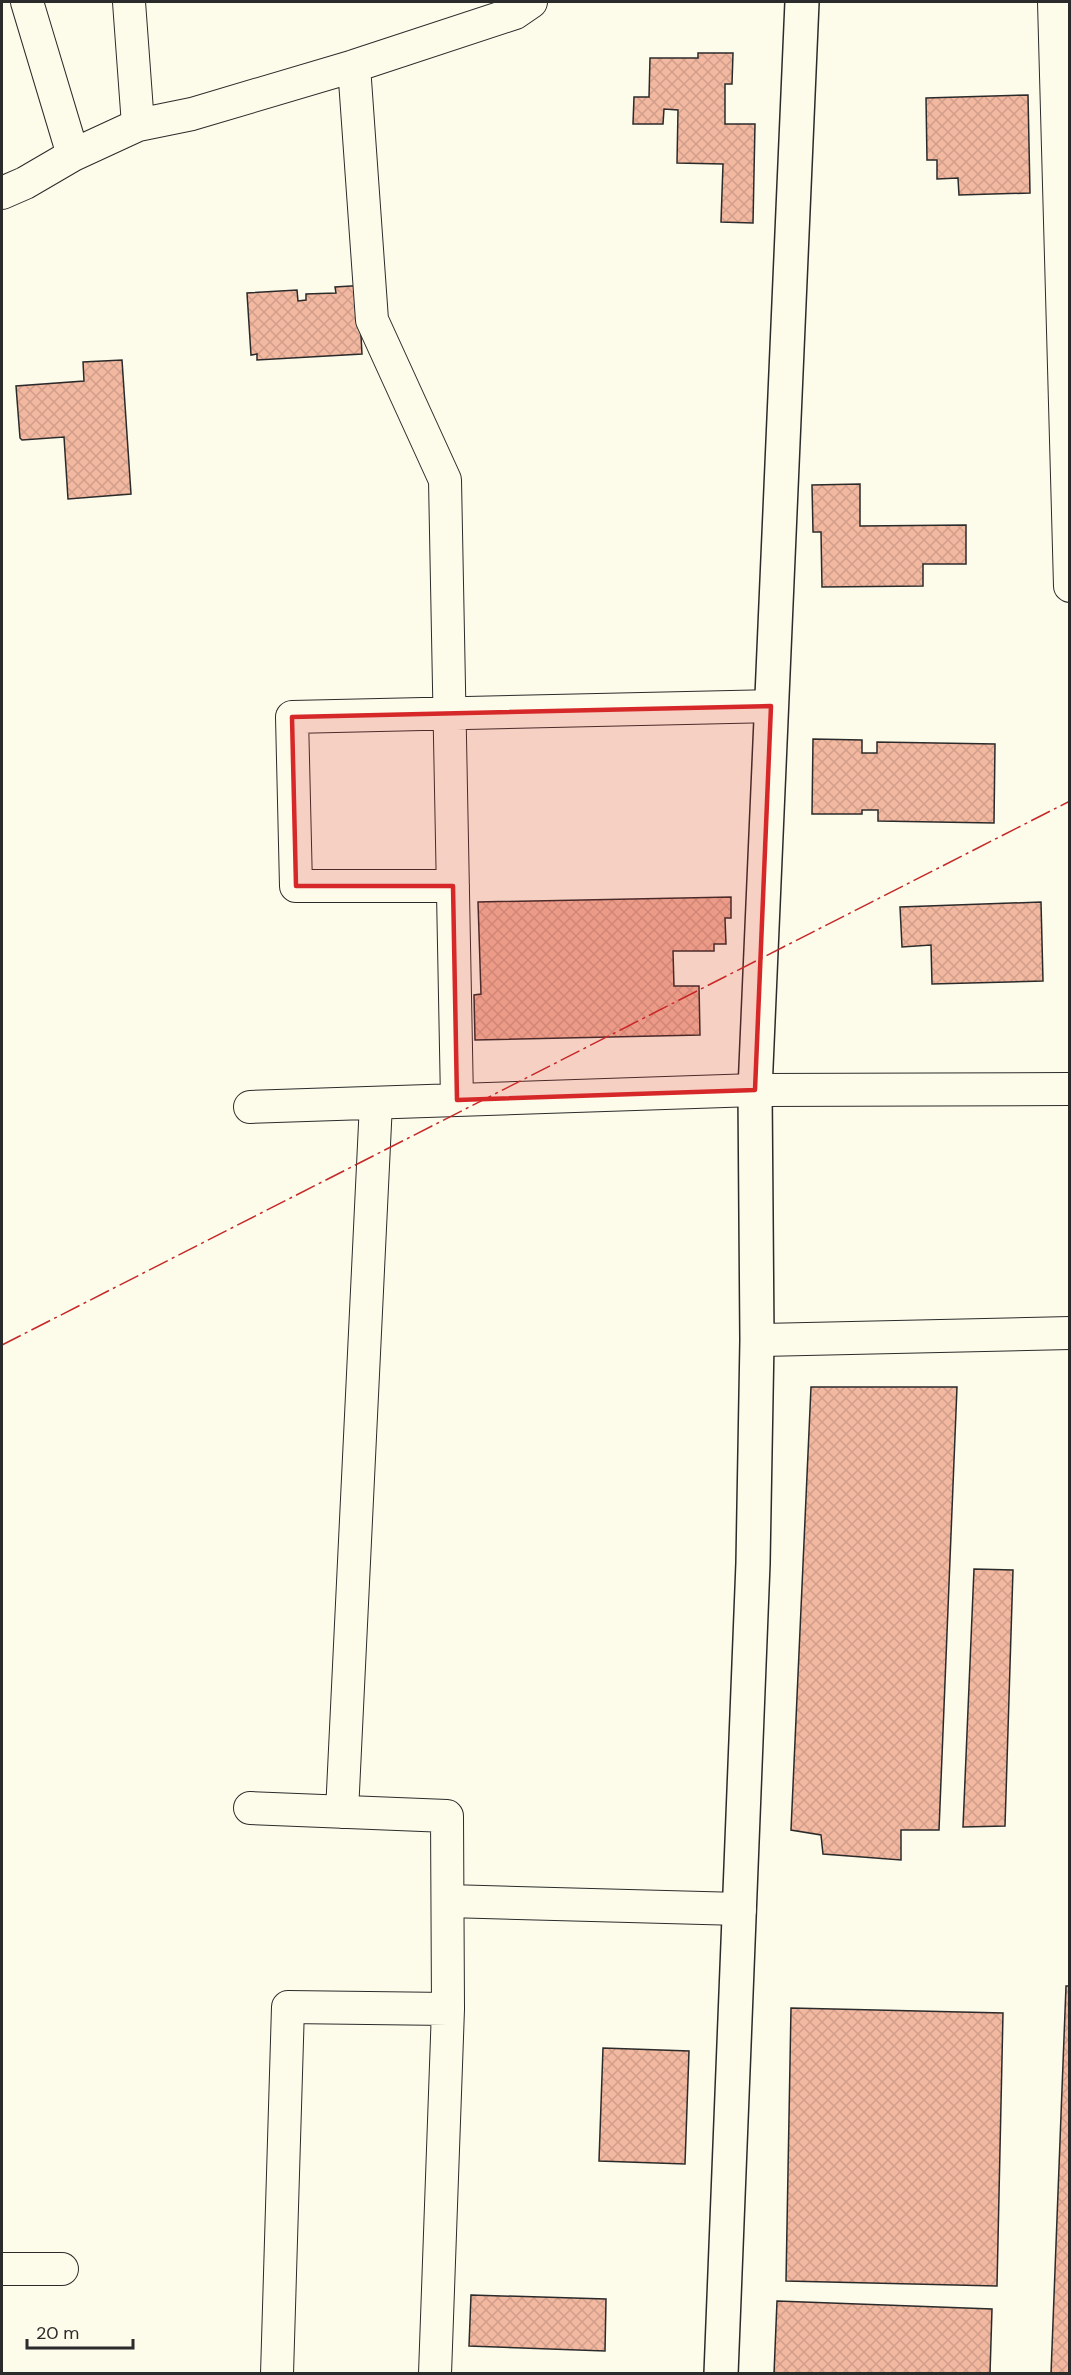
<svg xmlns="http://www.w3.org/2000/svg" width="1071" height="2375" viewBox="0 0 1071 2375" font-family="'DM Sans',sans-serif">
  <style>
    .building { fill: url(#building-cross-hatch); stroke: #2b2b2b; stroke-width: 1.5 }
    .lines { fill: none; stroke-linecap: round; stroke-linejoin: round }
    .minor-casing { stroke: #2b2b2b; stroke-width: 34 }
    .tertiary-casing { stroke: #2b2b2b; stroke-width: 36 }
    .minor { stroke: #fdfbea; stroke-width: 32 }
    .tertiary { stroke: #fdfbea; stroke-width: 33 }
    .power { stroke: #c62828; stroke-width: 1.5; stroke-dasharray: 21 4.5 3 4.5; stroke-linecap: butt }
    .marked { fill: #d62828; fill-opacity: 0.2; stroke: #d62828; stroke-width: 4.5; stroke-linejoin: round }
  </style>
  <defs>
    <pattern id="building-cross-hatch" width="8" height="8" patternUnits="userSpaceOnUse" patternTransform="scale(1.5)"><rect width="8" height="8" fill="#f2b8a0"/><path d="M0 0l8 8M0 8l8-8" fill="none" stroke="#d09e8a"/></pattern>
  </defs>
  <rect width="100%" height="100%" fill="#fdfbea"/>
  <path class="building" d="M698,53h35l-1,31h-7v40h30l-2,99 -32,-1 2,-58 -46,-1 1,-53 -14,-1 -1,15h-30l1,-27h15l1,-39h48z
    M1028,95l2,98 -71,2 -1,-17 -21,1v-19h-10l-1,-62z
    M367,285l-7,32 2,37 -105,6v-6l-6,1 -4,-62 50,-3 1,11 8,-1v-6l30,-1 -1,-6z
    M122,360l9,134 -63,5 -4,-62 -42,3 -2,-2 -4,-52 68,-5 -1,-19z
    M860,484v42l106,-1v39h-43v22l-101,1 -1,-55h-8l-1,-47z
    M813,739l49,1v13h15v-11l118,2 -1,79 -116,-2v-11h-16v4h-50z
    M731,897v21h-6l1,26h-12v7h-41l1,35h25l1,49 -225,5 -1,-45 7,-1 -3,-92z
    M1041,902l2,79 -111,3 -1,-39 -29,2 -2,-40z
    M811,1387h146l-18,443h-38v30l-78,-6 -2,-19 -30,-5z
    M974,1569l39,1 -8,256 -42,1z
    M1066,1986h4v388h-19z
    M791,2008l212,5 -6,273 -211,-5z
    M603,2048l86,3 -4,113 -86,-3z
    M471,2295l135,4 -1,52 -136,-5z
    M777,2301l215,8 -2,65h-216z"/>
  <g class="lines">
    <g class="minor-casing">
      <path id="minor" d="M27,2l46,153 65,-30 54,-11 162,-48 161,-53 16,-11
        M129,2l9,123
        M1054,2l16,584
        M354,66l18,254 73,160 12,620
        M2,193l23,-10 48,-28
        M453,886h-157l-4,-169 479,-11
        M250,1107l505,-17 315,-1
        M757,1340l313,-7
        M250,1808l197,8 1,193
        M342,1812l34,-709
        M448,1901l292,8
        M2,2269h60
        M277,2374l11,-367 160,2 -13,365"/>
    </g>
    <g class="tertiary-casing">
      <path id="tertiary" d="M721,2374l32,-811 4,-223 -2,-250 47,-1088"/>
    </g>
    <use href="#minor" class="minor"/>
    <use href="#tertiary" class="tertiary"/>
    <path class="power" d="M2,1345l1068,-544"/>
  </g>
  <path class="marked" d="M771,706l-16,384 -298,10 -4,-214h-157l-4,-169z"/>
  <rect width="1071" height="2375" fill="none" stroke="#2b2b2b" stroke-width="6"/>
  <path d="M27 2339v9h106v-9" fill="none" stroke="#2b2b2b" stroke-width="3"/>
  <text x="36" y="2339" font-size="18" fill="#2b2b2b" stroke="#fdfbea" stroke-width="4.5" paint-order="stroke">20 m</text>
</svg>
